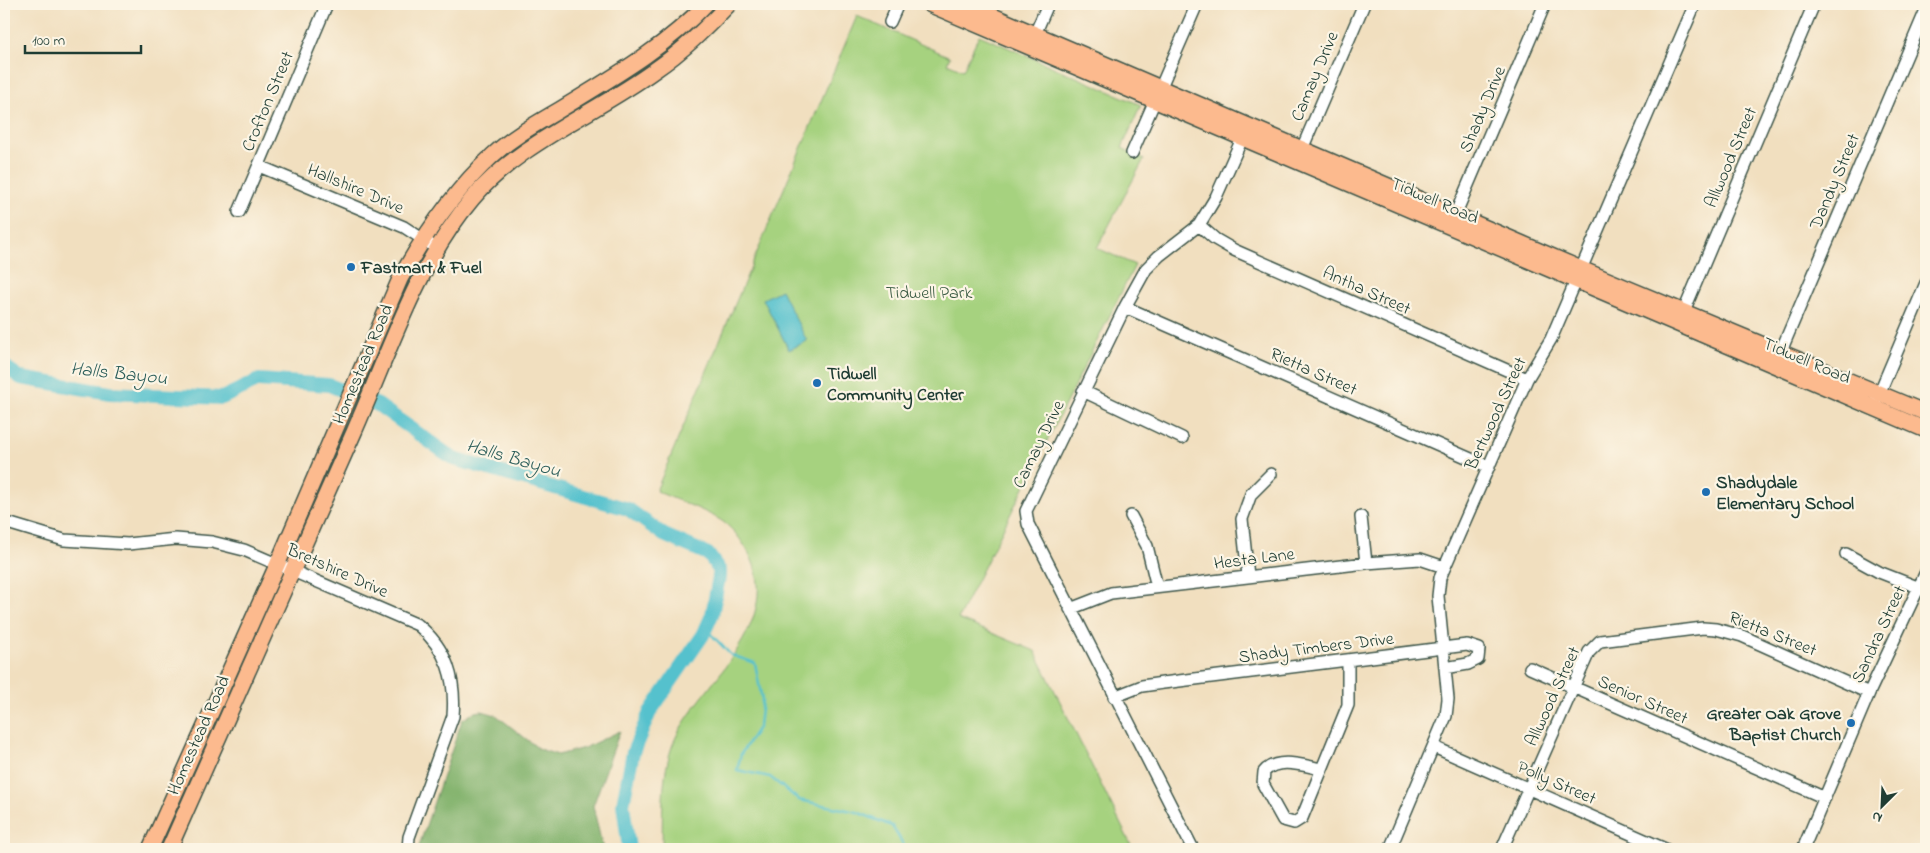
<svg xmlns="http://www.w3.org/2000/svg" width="1930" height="853" viewBox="0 0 1930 853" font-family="'Indie Flower',sans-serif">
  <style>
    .green { fill: #a6d27f; stroke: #62885a }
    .forest { fill: #84b46e; stroke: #527851 }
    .water { fill: #54c1cd; stroke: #3a7f80 }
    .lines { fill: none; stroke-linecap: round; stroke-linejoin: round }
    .stream { stroke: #54c1cd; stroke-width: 2.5 }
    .river { stroke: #54c1cd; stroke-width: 14 }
    .minor-casing { stroke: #3e5549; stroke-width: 14 }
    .major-casing { stroke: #3e5549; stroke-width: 18 }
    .minor { stroke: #fff; stroke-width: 11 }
    .major { stroke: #fcba8e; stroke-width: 15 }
    .poi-dot { fill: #1f6fb2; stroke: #fcf5e5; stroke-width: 2 }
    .labels { text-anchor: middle; stroke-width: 4.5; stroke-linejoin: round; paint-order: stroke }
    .street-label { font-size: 18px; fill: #1f3d34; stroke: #fcf5e5 }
    .poi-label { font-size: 18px; font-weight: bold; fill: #1f3d34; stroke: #fcf5e5; text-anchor: start }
    .park-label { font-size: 18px; fill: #3a5b43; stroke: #fcf5e5 }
    .water-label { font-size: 19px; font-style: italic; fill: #2c5e5a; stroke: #fcf5e5 }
  </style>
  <rect width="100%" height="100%" fill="#fcf5e5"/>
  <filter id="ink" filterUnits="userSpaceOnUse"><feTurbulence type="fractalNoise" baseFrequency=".02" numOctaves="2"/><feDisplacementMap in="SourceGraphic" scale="10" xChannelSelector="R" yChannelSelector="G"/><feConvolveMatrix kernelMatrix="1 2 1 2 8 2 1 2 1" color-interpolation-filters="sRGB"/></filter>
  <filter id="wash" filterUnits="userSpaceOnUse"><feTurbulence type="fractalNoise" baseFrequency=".0096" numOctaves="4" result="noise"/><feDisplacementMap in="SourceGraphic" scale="20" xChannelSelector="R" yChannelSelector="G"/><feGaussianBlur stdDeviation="1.12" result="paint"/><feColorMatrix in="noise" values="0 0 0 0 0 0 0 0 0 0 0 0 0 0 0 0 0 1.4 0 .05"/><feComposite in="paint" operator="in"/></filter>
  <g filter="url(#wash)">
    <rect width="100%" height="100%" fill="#f1dfbf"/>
    <path class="green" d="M857,16l93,41 -3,6 16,7 16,-35 162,70 -19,43 22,11 -47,89 38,17 -177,354 77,32 98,198h-471c1,-37 -2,-82 16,-116 28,-52 102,-108 74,-173 -6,-14 -17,-30 -30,-39 -19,-12 -44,-20 -66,-30z"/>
    <path class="forest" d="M482,711l14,4 43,34 19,6 26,-7 36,-17 -27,75 10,43h-185l44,-129 13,-8z"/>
    <path class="water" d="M781,290l26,51 -18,9 -26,-51z"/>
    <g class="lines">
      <path class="stream" d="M706,629l25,26 24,8 7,37 -3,26 -18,28 -4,16 33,7 29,23 58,12 35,14 14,23
        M931,849l17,-4 1,4"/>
      <path class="river" d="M4,366l17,12 89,15 112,5 37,-18 70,5 49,20 76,54 174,50 36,26 44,19 12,17 -8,44 -9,20 -53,77 -17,40 -10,52 6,45"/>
    </g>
  </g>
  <g filter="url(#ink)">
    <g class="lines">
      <g class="minor-casing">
        <path id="minor" d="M890,22l8,-18
          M1032,41l16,-37
          M1132,153l65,-149
          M1299,156l65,-152
          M259,166l145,61 26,17
          M239,212l88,-208
          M1453,220l92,-216
          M1199,225l16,14 19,11 293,129
          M1125,307l364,160
          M1681,318l133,-314
          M1778,358l148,-348
          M1083,391l99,47
          M1876,401l50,-118
          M1131,516l16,30 10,41
          M1361,517l5,46
          M4,522l60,18 64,4 48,-5 36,3 32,8 174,75c29,24 38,54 35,91l-44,121 -1,12
          M1846,554l33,18 46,18
          M1248,576l-6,-57 9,-25 20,-20
          M1070,609l41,-16 255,-30 54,-4 24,8
          M1530,668l295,130
          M1114,697l28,-11 21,-3 304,-38 12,4 -1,10 -10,5 -23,4
          M1434,747l231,102
          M1322,769c-17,-3 -45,-13 -58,3l-1,12 20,36 11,3 8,-5 46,-113v-43
          M1193,849l-165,-325 -2,-13 99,-204 21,-38 13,-13 40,-31 17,-28 29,-65
          M1390,849l56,-133 2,-17 -10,-103 2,-18 87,-199 24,-40 144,-335
          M1502,849l87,-197 11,-11 103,-13 13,1 26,7 127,57
          M1803,849l66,-156 57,-121"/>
      </g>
      <g class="major-casing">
        <path id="major" d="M929,4l997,426
          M965,4l616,265 345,144
          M150,849l128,-286 122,-284c25,-46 54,-88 93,-124 18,-17 41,-30 63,-43 52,-32 108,-63 150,-108
          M169,849c61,-139 123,-278 185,-417 35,-79 61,-165 118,-233 49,-58 123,-85 183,-129 28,-19 51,-42 74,-66"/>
      </g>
      <use href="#minor" class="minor"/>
      <use href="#major" class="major"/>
    </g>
  </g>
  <g class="poi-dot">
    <circle cx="351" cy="267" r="5"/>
    <circle cx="817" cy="383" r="5"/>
    <circle cx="1706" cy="492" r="5"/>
    <circle cx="1851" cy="723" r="5"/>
  </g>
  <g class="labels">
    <g class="street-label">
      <text transform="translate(1314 76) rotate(-67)" y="6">Camay Drive</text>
      <text transform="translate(267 101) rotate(-67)" y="6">Crofton Street</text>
      <text transform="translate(1482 109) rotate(-67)" y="6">Shady Drive</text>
      <text transform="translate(1730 157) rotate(-67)" y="6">Allwood Street</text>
      <text transform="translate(1834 181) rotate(-67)" y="6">Dandy Street</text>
      <text transform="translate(356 188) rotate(23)" y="6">Hallshire Drive</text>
      <text transform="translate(1435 200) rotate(23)" y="6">Tidwell Road</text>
      <text transform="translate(1367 290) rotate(24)" y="6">Antha Street</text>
      <text transform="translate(1807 360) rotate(23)" y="6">Tidwell Road</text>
      <text transform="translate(362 364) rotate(-67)" y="6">Homestead Road</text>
      <text transform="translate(1314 371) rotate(24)" y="6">Rietta Street</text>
      <text transform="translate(1495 413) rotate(-65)" y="6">Bertwood Street</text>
      <text transform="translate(1038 444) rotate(-64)" y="6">Camay Drive</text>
      <text transform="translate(1254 558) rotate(-7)" y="6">Hesta Lane</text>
      <text transform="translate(338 570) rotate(24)" y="6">Bretshire Drive</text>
      <text transform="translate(1773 633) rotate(22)" y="6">Rietta Street</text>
      <text transform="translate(1878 634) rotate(-65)" y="6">Sandra Street</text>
      <text transform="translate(1316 647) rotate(-7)" y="6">Shady Timbers Drive</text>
      <text transform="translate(1552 696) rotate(-65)" y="6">Allwood Street</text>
      <text transform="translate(1643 699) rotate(24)" y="6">Senior Street</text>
      <text transform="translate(198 735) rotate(-66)" y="6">Homestead Road</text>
      <text transform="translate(1557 782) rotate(24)" y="6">Polly Street</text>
    </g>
    <g class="poi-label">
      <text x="361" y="273">Fastmart &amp; Fuel</text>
      <text x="827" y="379">Tidwell<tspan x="827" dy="21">Community Center</tspan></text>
      <text x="1716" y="488">Shadydale<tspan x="1716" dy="21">Elementary School</tspan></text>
      <text x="1841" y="719" text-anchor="end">Greater Oak Grove<tspan x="1841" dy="21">Baptist Church</tspan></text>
    </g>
    <g class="park-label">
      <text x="929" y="298">Tidwell Park</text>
    </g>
    <g class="water-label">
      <text transform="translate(119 372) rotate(6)" y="7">Halls Bayou</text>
      <text transform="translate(514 457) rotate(16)" y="7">Halls Bayou</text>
    </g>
  </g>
  <rect width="1930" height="853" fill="none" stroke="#fcf5e5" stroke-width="20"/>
  <g transform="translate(1882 806) rotate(204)" stroke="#fcf5e5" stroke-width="4" paint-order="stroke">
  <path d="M0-4L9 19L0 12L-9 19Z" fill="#1f3d34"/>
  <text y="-8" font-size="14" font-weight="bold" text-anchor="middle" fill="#1f3d34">N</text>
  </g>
  <path d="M25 45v8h116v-8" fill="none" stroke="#1f3d34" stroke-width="2.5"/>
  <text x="32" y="45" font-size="15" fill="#1f3d34" stroke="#fcf5e5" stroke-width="4" paint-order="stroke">100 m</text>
</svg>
